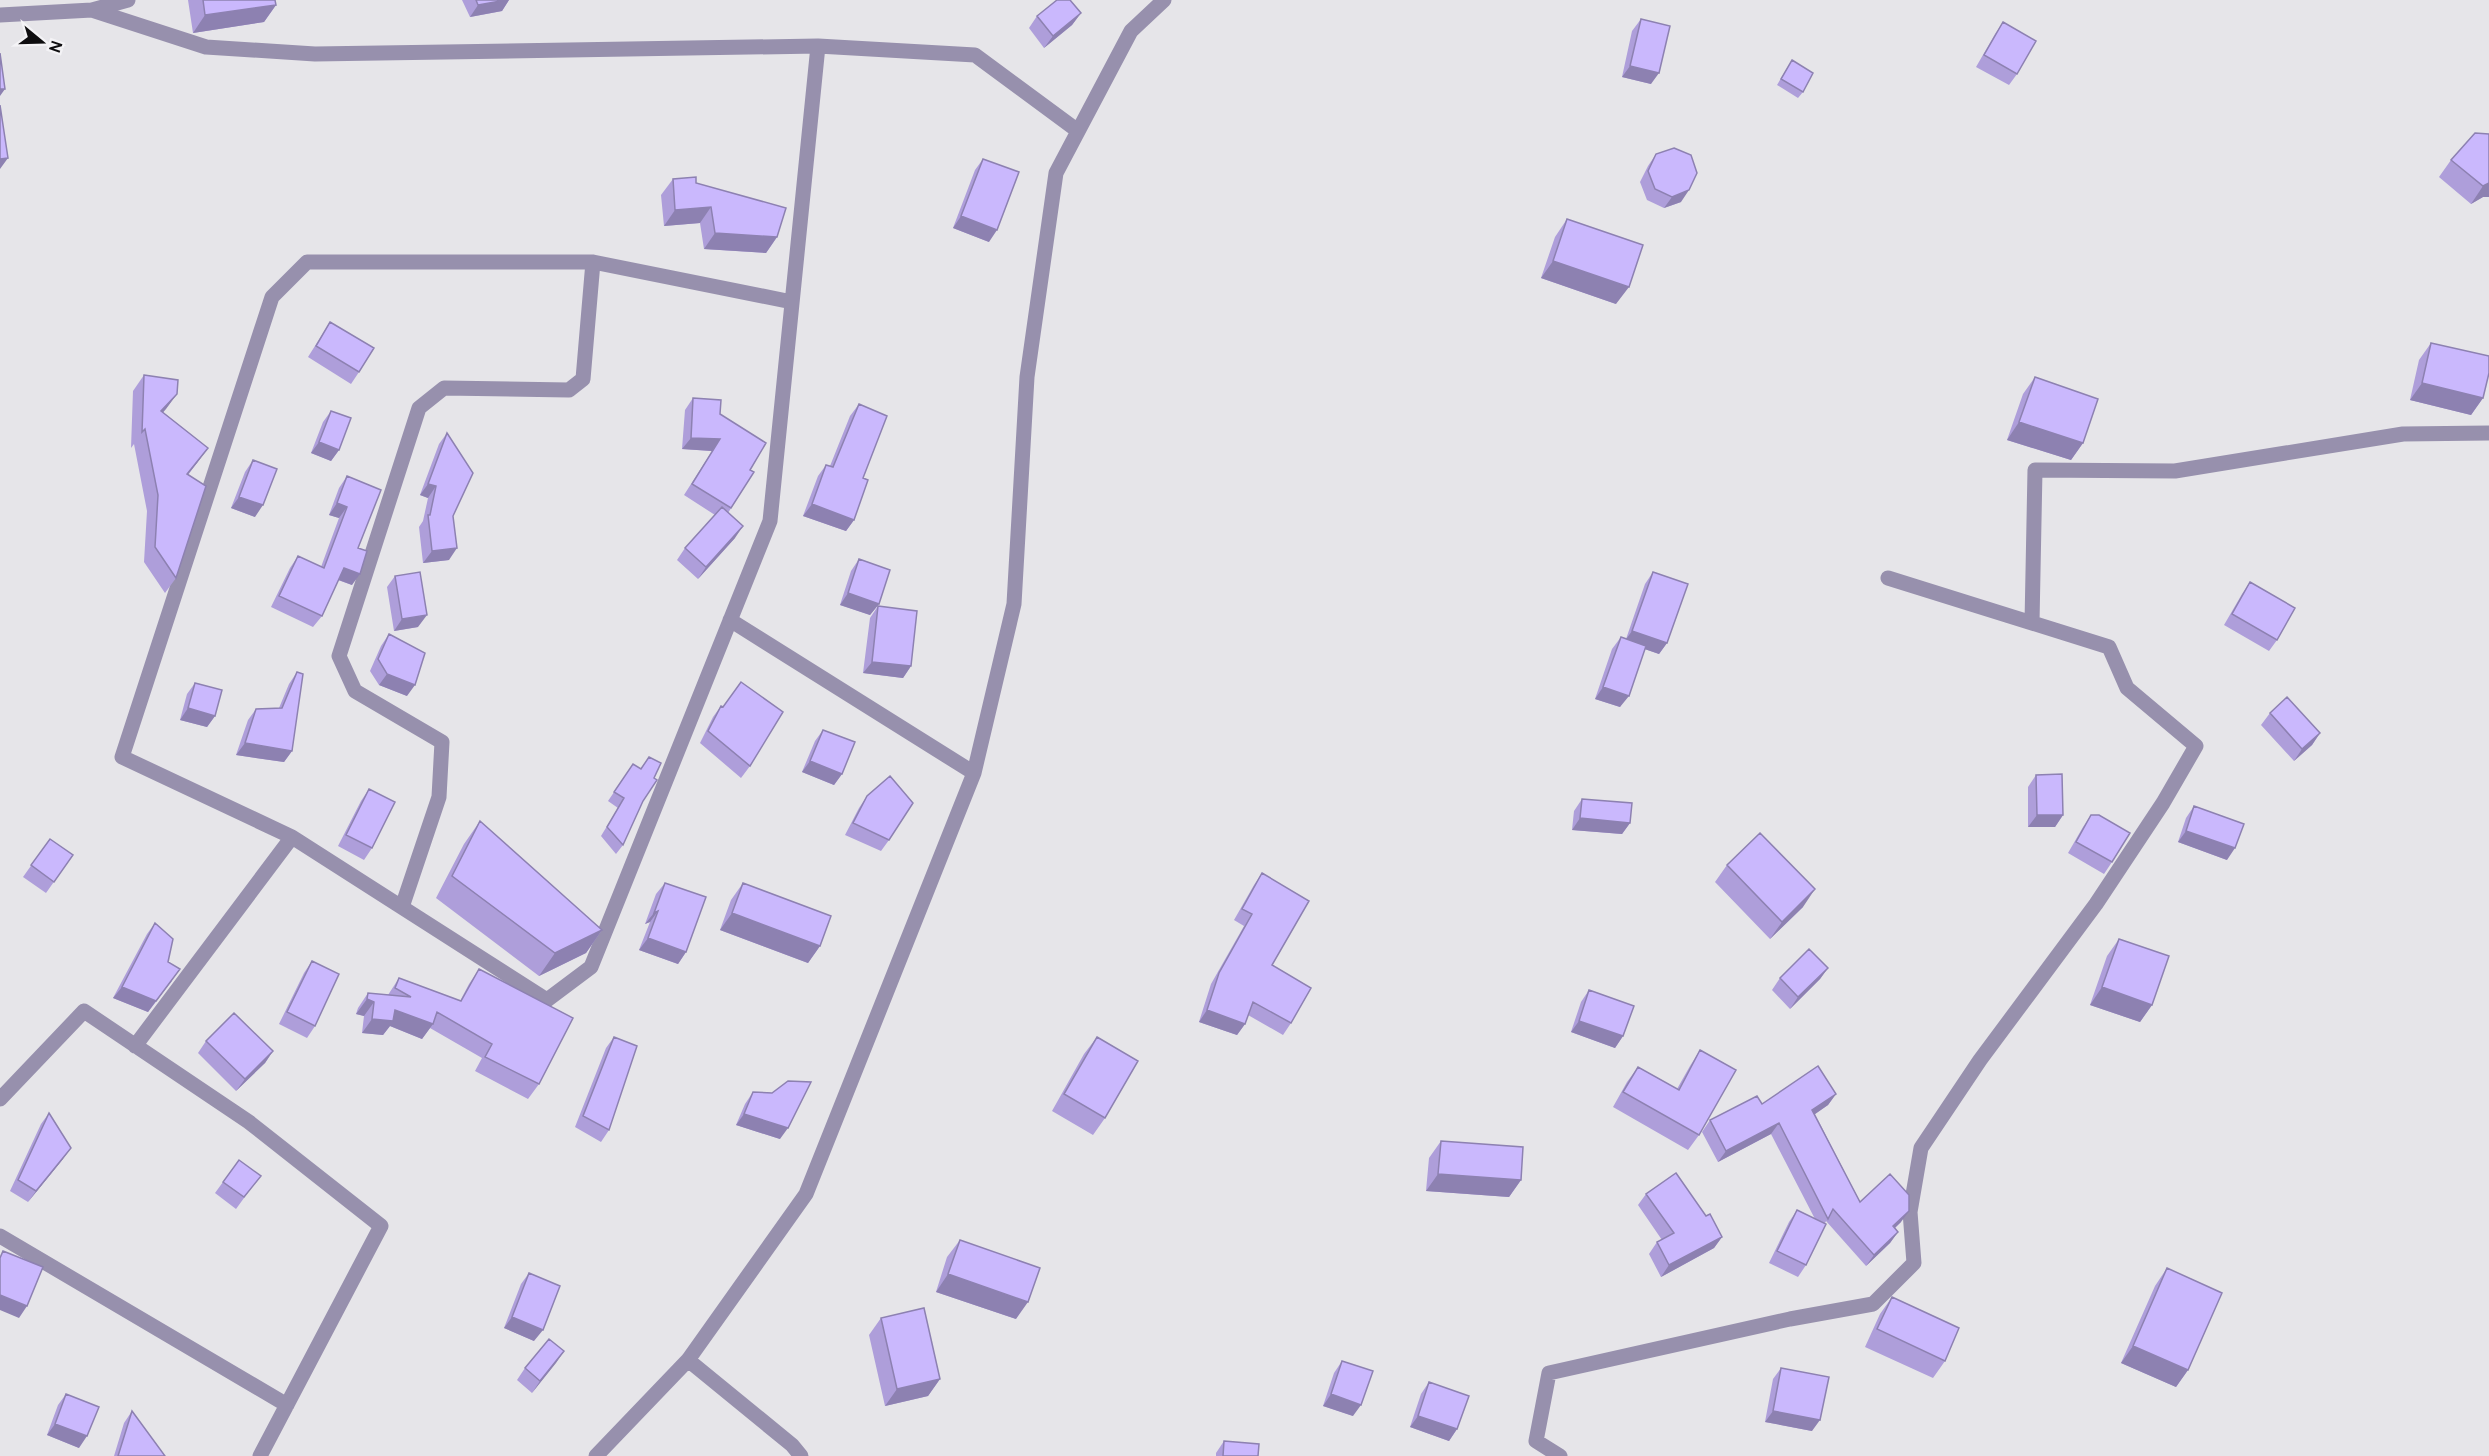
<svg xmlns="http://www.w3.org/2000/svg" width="2489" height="1456" viewBox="0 0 2489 1456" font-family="Cabin,sans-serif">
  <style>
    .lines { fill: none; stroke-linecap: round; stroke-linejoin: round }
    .street { stroke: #9790ad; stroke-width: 15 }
    .wall { fill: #ae9eda }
    .shaded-wall { fill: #8d81b1 }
    .building { fill: #cab8fd; stroke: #8d81b1; stroke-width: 1.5 }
  </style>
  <rect width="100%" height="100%" fill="#e6e5e9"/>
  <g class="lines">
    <path class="street" d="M92,10l36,-10
      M0,15l92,-5 114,37 109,7 503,-8
      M730,620l244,153
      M2032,623l3,-153 140,1 228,-37 86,-1
      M292,837l-170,-80 150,-460 35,-35h286l199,40
      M402,907l37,-110 3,-55 -87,-51 -16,-35 80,-248 25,-20 125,2 14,-11 10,-117
      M135,1046l157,-209 255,163 44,-33 179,-446 48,-475 157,9 103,76
      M0,1099l84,-88 165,111 132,104 -121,230
      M0,1236l287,169
      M688,1360l104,85 9,11
      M596,1456l92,-96 118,-166 168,-421 40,-169 13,-227 29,-204 75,-142 33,-31
      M1560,1456l-24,-15 13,-68 241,-54 83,-15 41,-41 -4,-51 11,-64 59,-88 116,-156 67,-101 33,-57 -69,-58 -18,-41 -221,-69"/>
  </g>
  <path class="wall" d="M188,0h87l1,5 -12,17 -71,11z
    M462,0h47l-7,11 -32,6z
    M1081,13l-9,12 -28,23 -15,-20 8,-12z
    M1641,19l10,65 -29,-7 10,-46z
    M2003,22l14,52 -8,11 -33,-18 19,-33z
    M1792,60l11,32 -5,6 -21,-13z
    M2489,134l-6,63 -12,7 -32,-27 12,-17z
    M1656,154l25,48 -17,6 -17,-8 -7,-18 8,-16z
    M983,159l6,83 -36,-14 22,-58z
    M673,179l23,4 81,54 -11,16 -62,-4 -4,-26 -36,3 -3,-31z
    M1567,219l49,85 -75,-26 14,-41z
    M330,322l29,50 -8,12 -43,-27z
    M2431,343l52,55 -12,17 -61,-15 9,-40z
    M144,375l33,19 -14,18 45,36 -20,27 -12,103 -11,15 -21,-31 3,-51 -13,-67 -3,4 2,-57z
    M2035,377l48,66 -12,17 -64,-20 16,-46z
    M693,398l27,16 30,56 4,2 -26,41 7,25 -37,41 -21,-19 8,-12 30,-33 -31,-20 28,-44 -30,-2 3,-39z
    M859,404l4,74 -9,42 -8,11 -43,-15 15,-40 8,-11 4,1 20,-50z
    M331,411l8,39 -8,11 -20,-8 12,-31z
    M447,433l6,83 -4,44 -26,3 -4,-36 4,-6 5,-23 -8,-3 19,-51z
    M253,460l2,57 -24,-9 14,-36z
    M347,476l11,72 -6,37 -14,-5 -16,36 -9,11 -42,-20 19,-39 8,-12 23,11 18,-49 -10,-3 10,-27z
    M859,559l20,45 -9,11 -30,-10 11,-34z
    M1653,572l14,71 -8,11 -14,-5 -25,58 -25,-8 17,-50 9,-12 5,2 19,-55z
    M395,576l23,51 -24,4 -7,-44z
    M2250,582l27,58 -8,11 -45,-26 18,-31z
    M878,606l33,60 -8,12 -40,-5 7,-55z
    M389,634l18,62 -28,-11 -9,-14 11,-25z
    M297,672l-5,79 -8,11 -48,-7 12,-35 8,-11 23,-1 10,-24z
    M195,683l20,33 -8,11 -27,-7 7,-26z
    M721,706l29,60 -9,12 -41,-35 13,-26z
    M2270,713l50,20 -8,12 -18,16 -33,-36z
    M823,730l19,44 -8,11 -32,-13 13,-31z
    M649,757l-6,44 -20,44 -7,9 -15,-18 17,-28 -10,-7 25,-37 7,5z
    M2036,775l27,40 -8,12h-27v-40z
    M369,789l3,59 -8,12 -26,-14 23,-45z
    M867,796l22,44 -8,11 -36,-16 14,-27z
    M1582,799l48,24 -8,11 -50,-4 2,-19z
    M2194,806l33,54 -49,-18 8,-24z
    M2091,815l21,47 -8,12 -36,-21 15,-26z
    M480,821l122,109 -16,23 -47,23 -103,-78 28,-54z
    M50,839l23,16 -27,38 -23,-16z
    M1727,865l76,42 -33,32 -55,-57z
    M1262,873l10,92 19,58 -8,12 -35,-20 -3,9 -8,11 -38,-13 12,-38 33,-58 -10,-6 20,-35z
    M665,883l21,69 -8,12 -39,-14 11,-28 -5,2 11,-30z
    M743,883l77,63 -12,17 -88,-33 11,-30z
    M155,923l13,39 4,19 -24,31 -35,-14 34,-64z
    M2119,939l33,66 -12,17 -50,-17 17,-49z
    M312,961l3,65 -8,12 -28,-14 25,-51z
    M1828,968l-8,11 -30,30 -18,-19 8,-12z
    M479,969l60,115 -11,15 -53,-28 7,-13 -52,-30 -8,11 -32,-13 -7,9 -21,-2 2,-17 -8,-2 2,-6 10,-15 20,2 11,-17 61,23 9,-17z
    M1589,990l34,46 -8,12 -44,-16 10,-30z
    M614,1037l-5,93 -8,12 -26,-15 31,-79z
    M1097,1037l8,81 -12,17 -41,-24 32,-57z
    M206,1041l67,10 -8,12 -29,28 -38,-38z
    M1700,1050l-1,85 -11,15 -75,-43 14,-25 11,-15 39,22 13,-23z
    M753,1092l19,1 8,46 -44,-14 9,-21z
    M1836,1094l-8,11 -13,9 45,88 41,20 -6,6 3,4 -8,11 -24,23 -40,-45 -20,44 -8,12 -29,-14 20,-41 8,-12 18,9 -44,-85 -53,28 -16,-30 8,-12 52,-16z
    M49,1113l14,46 -35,43 -18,-11 31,-67z
    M1441,1141l80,39 -12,17 -83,-6 3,-33z
    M239,1160l13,27 -16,22 -21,-16z
    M1646,1194l76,43 -8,11 -53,29 -12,-23 8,-12 5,-2 -24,-35z
    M960,1240l56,79 -80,-27 11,-35z
    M2167,1268l21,102 -12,17 -55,-24 34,-77z
    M529,1273l5,68 -30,-13 17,-44z
    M1892,1297l53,64 -12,17 -68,-31 15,-33z
    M881,1318l59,61 -12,17 -43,10 -16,-71z
    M564,1351l-32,42 -15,-13 8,-12z
    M1342,1361l11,55 -30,-10 11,-33z
    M1781,1368l31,63 -47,-9 8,-43z
    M1429,1382l28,47 -8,12 -39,-14 11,-33z
    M66,1394l13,54 -32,-13 11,-30z
    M132,1411l33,45h-51l10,-33z
    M1224,1441l34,15h-42v-3z"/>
  <path class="shaded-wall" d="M506,0h3l-7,11 -32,6 8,-12z
    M276,5l-12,17 -71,11 12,-18z
    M1081,13l-9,12 -28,23 9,-12z
    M1630,66l29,7 -8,11 -29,-7z
    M0,89h5l-5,7z
    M8,158l-8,11v-10z
    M2489,183v14h-6l-12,7 12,-18z
    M1689,190l-8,12 -17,6 8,-11z
    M711,207l-11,16 -36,3 11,-16z
    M961,216l36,14 -8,12 -36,-14z
    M715,233l62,4 -11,16 -62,-4z
    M1553,261l76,26 -13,17 -75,-26z
    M2422,383l61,15 -12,17 -61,-15z
    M177,394l-11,15 -15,17 10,-15z
    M2019,422l64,21 -12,17 -64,-20z
    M691,438l29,1 -8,12 -30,-2z
    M319,442l20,8 -8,11 -20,-8z
    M208,448l-11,15 -21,26 11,-15z
    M428,484l8,2 -8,12 -8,-3z
    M239,497l24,8 -8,12 -24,-9z
    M337,503l10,4 -8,11 -10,-3z
    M812,504l42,16 -8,11 -43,-15z
    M743,526l-8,12 -37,41 8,-12z
    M457,548l-8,12 -26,3 9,-12z
    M344,568l16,6 -8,11 -16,-6z
    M848,593l31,11 -9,11 -30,-10z
    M427,615l-9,12 -24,4 8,-12z
    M1632,631l35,12 -8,11 -35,-12z
    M872,662l39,4 -8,12 -40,-5z
    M387,674l28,11 -8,11 -28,-11z
    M1603,687l26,9 -9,11 -25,-8z
    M188,708l27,8 -8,11 -27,-7z
    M2320,733l-8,12 -18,16 8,-12z
    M245,743l47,8 -8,11 -48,-7z
    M810,761l32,13 -8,11 -32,-13z
    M2037,815h26l-8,12h-27z
    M1580,818l50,5 -8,11 -50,-4z
    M2186,831l49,17 -8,12 -49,-18z
    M1815,889l-12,18 -33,32 12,-17z
    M658,911l-8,11 -5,2 9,-11z
    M732,913l88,33 -12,17 -88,-33z
    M602,930l-16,23 -47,23 16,-23z
    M648,938l38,14 -8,12 -39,-14z
    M1828,968l-8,11 -30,30 8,-12z
    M180,969l-32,43 -35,-14 9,-11z
    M2102,987l50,18 -12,17 -50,-17z
    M367,999l7,3 -10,14 -8,-2z
    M395,1010l38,14 -11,15 -32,-13 -7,9 -21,-2 10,-14z
    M1207,1010l38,14 -8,11 -38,-13z
    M1579,1021l44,15 -8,12 -44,-16z
    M273,1051l-8,12 -29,28 9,-12z
    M1836,1094l-8,11 -23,16 7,-11z
    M744,1114l44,14 -8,11 -44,-14z
    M1779,1123l-8,11 -53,28 8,-11z
    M71,1148l-8,11 -35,43 8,-11z
    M1438,1174l83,6 -12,17 -83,-6z
    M1909,1211l-8,11 -16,15 8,-11z
    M1898,1232l-8,11 -24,23 8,-11z
    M1722,1237l-8,11 -53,29 8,-12z
    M948,1274l80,28 -12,17 -80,-27z
    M0,1295l27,11 -8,12 -19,-8z
    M512,1317l31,13 -9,11 -30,-13z
    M2133,1346l55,24 -12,17 -55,-24z
    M564,1351l-8,12 -24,30 8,-12z
    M940,1379l-12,17 -43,10 12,-17z
    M1331,1394l30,11 -8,11 -30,-10z
    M1773,1411l47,9 -8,11 -47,-9z
    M1418,1416l39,13 -8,12 -39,-14z
    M55,1424l32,12 -8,12 -32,-13z"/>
  <path class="building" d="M203,0h72l1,5 -71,10z
    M476,0h30l-28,5z
    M1057,0h13l11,13 -28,23 -16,-20z
    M1641,19l29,7 -11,47 -29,-7z
    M2003,22l33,19 -19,33 -33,-19z
    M0,53l5,36h-5z
    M1792,60l21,13 -10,19 -22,-13z
    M0,105l8,53 -8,1z
    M2475,133l14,1v49l-6,3 -32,-26z
    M1674,148l17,7 6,18 -8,17 -17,7 -17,-8 -7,-18 8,-17z
    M983,159l36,13 -22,58 -36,-14z
    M696,177v6l90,25 -9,29 -62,-4 -4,-26 -36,3 -2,-31z
    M1567,219l76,26 -14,42 -76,-26z
    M330,322l44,26 -15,24 -43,-26z
    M2431,343l58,13v17l-6,25 -61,-15z
    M144,375l34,5 -1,14 -16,17 47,37 -21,26 19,12 -30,92 -21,-31 3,-52 -13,-66 -3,3z
    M2035,377l63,22 -15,44 -64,-21z
    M693,398l28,2 -1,14 46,29 -16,27 4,2 -23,36 -39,-24 28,-45 -29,-1z
    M859,404l28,12 -24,62 5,2 -14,40 -42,-16 14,-39 7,2z
    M331,411l20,7 -12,32 -20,-8z
    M447,433l26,40 -20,43 4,32 -25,3 -4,-36h2l6,-29 -8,-2z
    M253,460l24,9 -14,36 -24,-8z
    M347,476l34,14 -23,58 9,3 -7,23 -16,-6 -22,48 -43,-20 19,-40 26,12 23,-61 -10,-4z
    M722,507l21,19 -37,41 -21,-19z
    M859,559l31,11 -11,34 -31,-11z
    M420,572l7,43 -25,4 -7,-43z
    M1653,572l35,12 -21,59 -35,-12z
    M2250,582l45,26 -18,32 -45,-26z
    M878,606l39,5 -6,55 -39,-4z
    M389,634l36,19 -10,32 -28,-11 -9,-15z
    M1621,637l25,9 -17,50 -26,-9z
    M297,672l6,2 -11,77 -47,-8 11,-34 26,-1z
    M741,682l42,30 -33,54 -42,-35 13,-25 2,1z
    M195,683l27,7 -7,26 -27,-8z
    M2287,697l33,36 -18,16 -32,-36z
    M823,730l32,12 -13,32 -32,-13z
    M649,757l12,6 -7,15 3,2 -14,21 -20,44 -16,-18 17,-29 -10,-6 19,-28 8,5z
    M2062,774l1,41h-26l-1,-40z
    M890,776l23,27 -24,37 -36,-17 14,-27z
    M369,789l26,13 -23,46 -26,-13z
    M1582,799l50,4 -2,20 -50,-5z
    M2194,806l50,18 -9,24 -49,-17z
    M2091,815h8l31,18 -18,29 -36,-20z
    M480,821l122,109 -47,23 -103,-77z
    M1760,833l55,56 -33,33 -55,-57z
    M50,839l23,16 -19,27 -23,-17z
    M1262,873l47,28 -37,64 39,23 -20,35 -38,-21 -8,22 -38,-14 12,-37 33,-59 -10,-5z
    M665,883l41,14 -20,55 -38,-14 10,-27 -4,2z
    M743,883l88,33 -11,30 -88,-33z
    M155,923l18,16 -5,23 12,7 -24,32 -34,-14z
    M2119,939l50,17 -17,49 -50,-18z
    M1809,949l19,19 -30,29 -18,-19z
    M312,961l27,13 -24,52 -28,-14z
    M479,969l94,49 -34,66 -54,-27 7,-13 -55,-32 -4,12 -38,-14 -2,11 -21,-2 2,-17 -7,-3 1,-6 43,4 -16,-9 4,-10 62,23z
    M1589,990l45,16 -11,30 -44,-15z
    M234,1013l39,38 -28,28 -39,-38z
    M614,1037l23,9 -28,84 -26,-14z
    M1097,1037l41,24 -33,57 -41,-24z
    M1700,1050l36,20 -37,65 -76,-43 15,-25 41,23z
    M1818,1066l18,28 -24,16 48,92 30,-28 19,21v16l-16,15 5,6 -24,23 -41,-46 -5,10 -49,-96 -53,28 -16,-31 47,-24 5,8z
    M788,1081l23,1 -23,46 -44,-14 9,-22 19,1z
    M49,1113l22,35 -35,43 -18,-11z
    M1441,1141l82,6 -2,33 -83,-6z
    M239,1160l22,16 -17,21 -21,-15z
    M1676,1173l30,43 4,-2 12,23 -53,28 -12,-23 17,-9 -28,-39z
    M1797,1210l29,14 -20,41 -29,-14z
    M960,1240l80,28 -12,34 -80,-28z
    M3,1251l40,16 -16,39 -27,-11v-37z
    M2167,1268l55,25 -34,77 -55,-24z
    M529,1273l31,13 -17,44 -31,-13z
    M1892,1297l67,31 -14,33 -68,-32z
    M924,1308l16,71 -43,10 -16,-71z
    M549,1339l15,12 -24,30 -15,-13z
    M1342,1361l31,10 -12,34 -30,-11z
    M1781,1368l48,9 -9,43 -47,-9z
    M1429,1382l40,14 -12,33 -39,-13z
    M66,1394l33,13 -12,29 -32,-12z
    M132,1411l33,45h-47z
    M1224,1441l35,3 -1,12h-35z"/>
  <g transform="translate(42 42) rotate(109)" stroke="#f4f3f6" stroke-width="4.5" paint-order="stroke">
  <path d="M0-4.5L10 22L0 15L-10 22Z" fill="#0e0d0f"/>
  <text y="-9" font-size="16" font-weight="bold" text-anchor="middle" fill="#0e0d0f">N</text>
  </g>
</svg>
